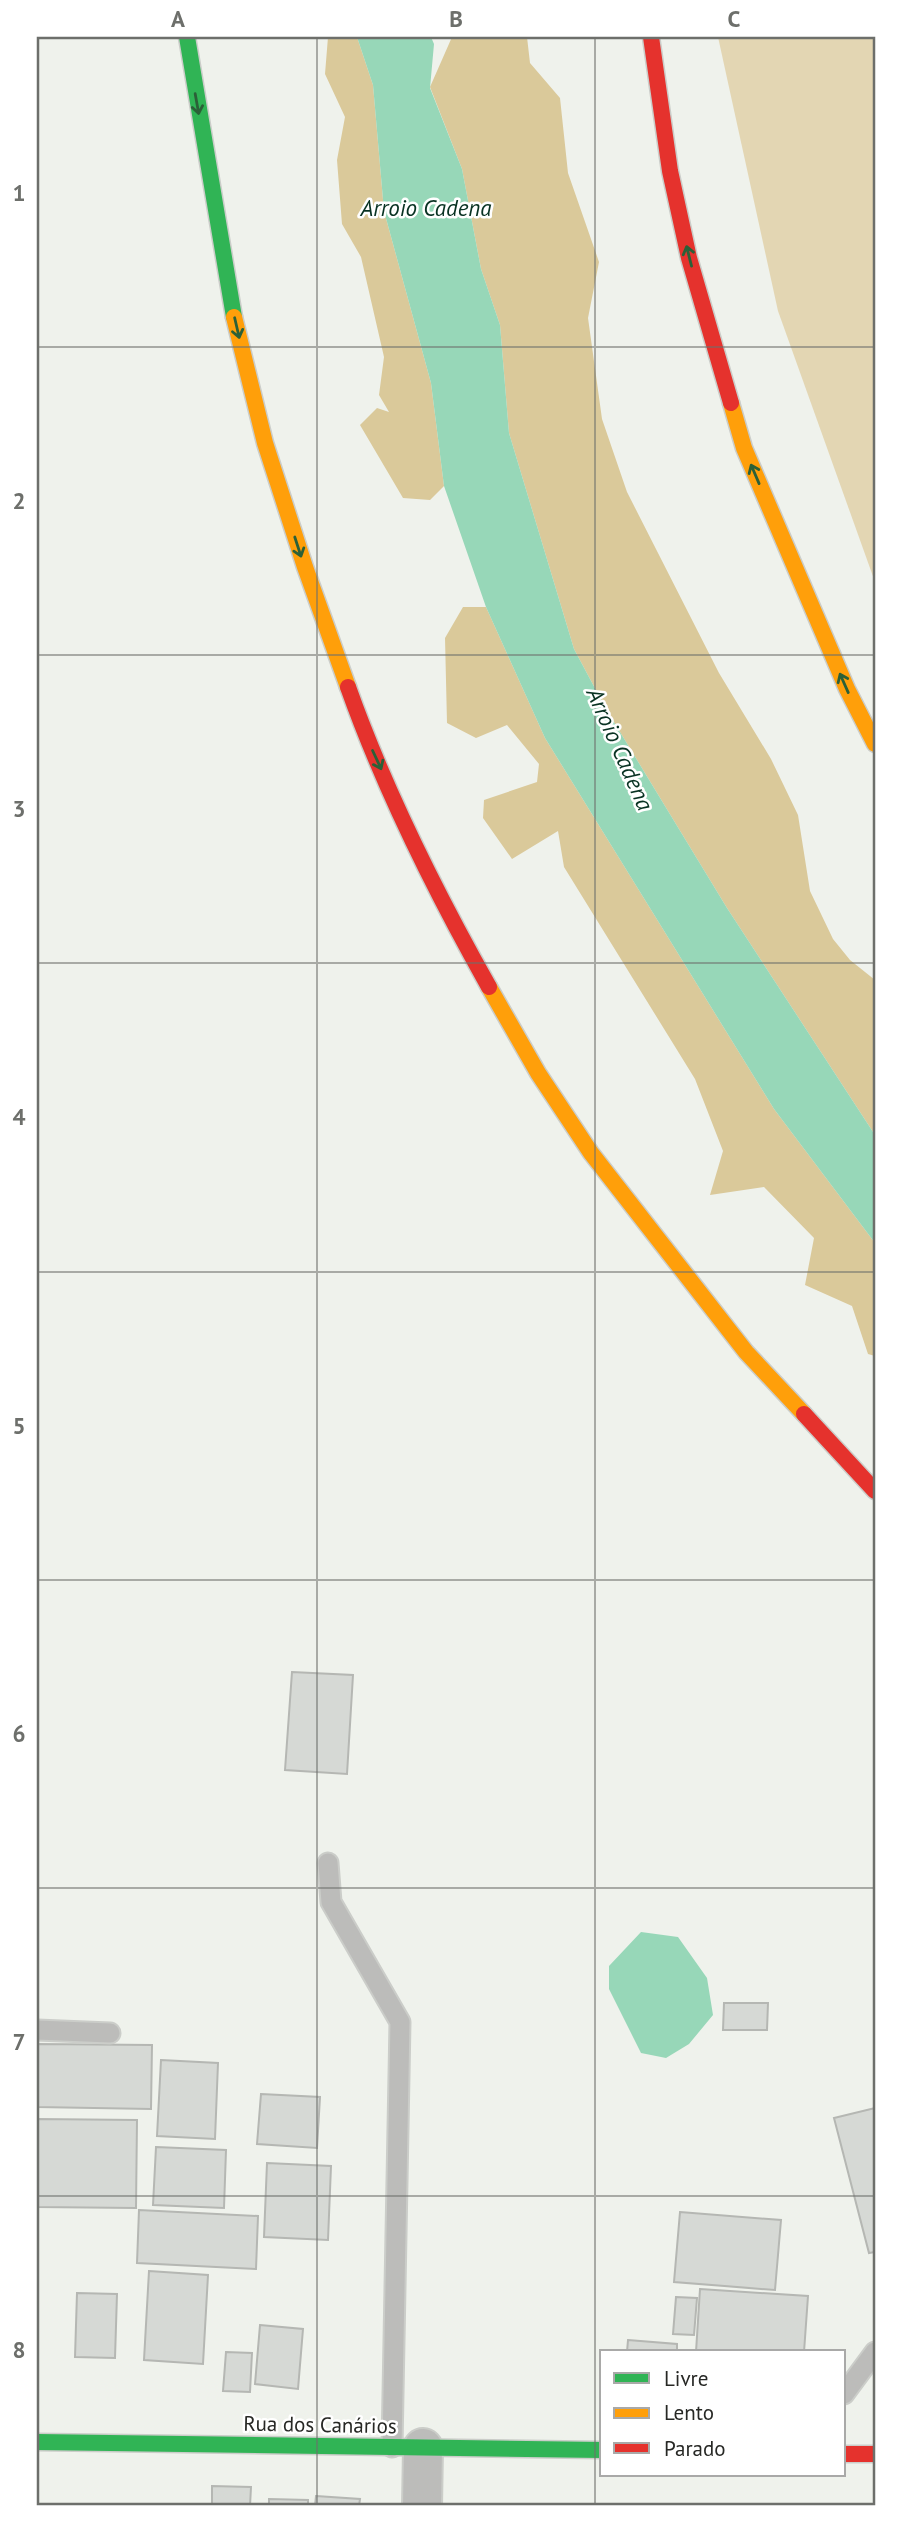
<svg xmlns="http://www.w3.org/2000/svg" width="912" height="2543" viewBox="0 0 912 2543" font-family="'PT Sans',sans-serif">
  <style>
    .green { fill: #e3d6b3 }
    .forest { fill: #dac99a }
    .water { fill: #97d7b8 }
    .building { fill: #d6d9d5; stroke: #b5b7b3; stroke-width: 2 }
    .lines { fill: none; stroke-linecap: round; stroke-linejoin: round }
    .lane-casing { stroke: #cbcdc9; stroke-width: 23 }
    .street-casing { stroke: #cbcdc9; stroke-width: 42 }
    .fast-casing { stroke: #cbcdc9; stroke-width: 19 }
    .slow-casing { stroke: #cbcdc9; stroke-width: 19 }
    .jam-casing { stroke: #cbcdc9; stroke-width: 19 }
    .lane { stroke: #bcbcba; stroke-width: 19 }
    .street { stroke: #bcbcba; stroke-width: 38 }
    .fast { stroke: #30b455; stroke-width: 16 }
    .slow { stroke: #ff9f0a; stroke-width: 16 }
    .jam { stroke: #e5322d; stroke-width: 16 }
    .oneway { stroke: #2b6038 }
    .grid { fill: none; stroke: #6d6f6b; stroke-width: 2; stroke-opacity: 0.55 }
    .labels { text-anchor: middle; stroke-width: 5; stroke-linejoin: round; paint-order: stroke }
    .street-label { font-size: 21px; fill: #272825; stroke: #fff }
    .water-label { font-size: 23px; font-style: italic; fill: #083222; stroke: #fff }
    .neatline { fill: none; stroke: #6d6f6b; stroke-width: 2.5 }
    .grid-label { font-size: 23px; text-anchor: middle; font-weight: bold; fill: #6d6f6b }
  </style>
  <rect width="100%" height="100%" fill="#eff2ec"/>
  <path class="green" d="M718,37h157v545l-97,-271z"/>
  <path class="forest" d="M328,37h29l16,48 11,126 47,172 13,103 -14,14 -27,-2 -43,-73 17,-17 12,4 -10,-17 5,-38 -23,-100 -19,-33 -5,-64 8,-43 -20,-43z
    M452,37h75l3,26 30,35 8,75 31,89 -11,56 14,101 25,73 92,181 52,86 27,56 12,76 23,48 17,21 25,20v155l-148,-227 -121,-199 -32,-60 -65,-216 -9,-108 -19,-56 -19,-100 -32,-82z
    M463,607h23l59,131 229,371 101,134v113l-7,-2 -16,-48 -47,-21 9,-47 -50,-51 -54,8 13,-44 -28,-72 -131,-212 -6,-36 -46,28 -29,-41 1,-18 53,-18 2,-18 -32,-39 -31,13 -29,-15 -2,-85z"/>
  <path class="water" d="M357,37h74l3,7 -4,44 32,81 19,100 19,56 9,108 65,216 32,60 121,199 148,227v108l-101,-134 -229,-371 -59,-131 -42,-121 -13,-103 -47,-172 -11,-126z
    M641,1932l37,5 29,41 6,37 -24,29 -23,14 -25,-5 -32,-64v-23z"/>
  <path class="building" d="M292,1672l61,3 -6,99 -62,-4z
    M724,2003h44l-1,27h-44z
    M37,2044l115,1 -1,64 -114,-2z
    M161,2060l57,3 -3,76 -58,-3z
    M261,2094l59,3 -3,51 -60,-4z
    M875,2108v144l-6,1 -35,-135z
    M37,2119l100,1 -1,88 -99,-1z
    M156,2147l70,3 -2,58 -71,-3z
    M267,2163l64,3 -3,74 -64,-3z
    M139,2210l119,6 -2,53 -119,-6z
    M680,2212l101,8 -6,70 -101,-8z
    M149,2271l59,4 -5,89 -59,-4z
    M700,2289l108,7 -4,56h-108z
    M77,2293l40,1 -2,64 -40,-1z
    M676,2297l21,1 -3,37 -21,-1z
    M260,2325l43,4 -5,60 -43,-5z
    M628,2340l49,4v8h-50z
    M226,2352l26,1 -2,39 -27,-1z
    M212,2486l39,1 -1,19h-38z
    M316,2496l44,3 -1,7h-44z
    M269,2499l39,1v6h-39z"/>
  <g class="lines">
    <g class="lane-casing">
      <path id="lane" d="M328,1863l3,39 69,120 -8,425
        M37,2030l73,3
        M844,2394l31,-42"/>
    </g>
    <g class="street-casing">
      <path id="street" d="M422,2506l1,-58"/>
    </g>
    <g class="fast-casing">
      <path id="fast" d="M187,37l47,280
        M37,2442l565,8"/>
    </g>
    <g class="slow-casing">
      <path id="slow" d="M234,317l31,126 40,124 43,120
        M731,403l13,45 103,241 28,55
        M489,987l49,86 53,80 155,199 58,62"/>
    </g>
    <g class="jam-casing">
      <path id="jam" d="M651,37l19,134 19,87 42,145
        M348,687c37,104 87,204 141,300
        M804,1414l71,77
        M844,2454h31"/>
    </g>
    <use href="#lane" class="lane"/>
    <use href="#street" class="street"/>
    <use href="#fast" class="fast"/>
    <use href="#slow" class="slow"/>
    <use href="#jam" class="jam"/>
  </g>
  <defs><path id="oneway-shaft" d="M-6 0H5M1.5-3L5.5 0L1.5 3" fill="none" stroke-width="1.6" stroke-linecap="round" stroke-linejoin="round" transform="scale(1.75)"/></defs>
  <g class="oneway">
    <use href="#oneway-shaft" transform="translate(197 104) rotate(80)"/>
    <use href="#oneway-shaft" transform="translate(689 256) rotate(-104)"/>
    <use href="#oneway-shaft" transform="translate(237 328) rotate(77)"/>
    <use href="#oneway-shaft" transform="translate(755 474) rotate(-113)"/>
    <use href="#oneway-shaft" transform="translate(298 547) rotate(72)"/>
    <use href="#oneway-shaft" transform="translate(844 683) rotate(-114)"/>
    <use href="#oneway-shaft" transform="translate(377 760) rotate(65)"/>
  </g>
  <path class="grid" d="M317,37v2469M595,37v2469M37,347h838M37,655h838M37,963h838M37,1272h838M37,1580h838M37,1888h838M37,2196h838"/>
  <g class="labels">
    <g class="street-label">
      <text transform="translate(320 2425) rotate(1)" y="7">Rua dos Canários</text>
    </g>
    <g class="water-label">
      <text x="426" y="216">Arroio Cadena</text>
      <text transform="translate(620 749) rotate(66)" y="8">Arroio Cadena</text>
    </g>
  </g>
  <rect width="912" height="2543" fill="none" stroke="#ffffff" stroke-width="77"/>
  <rect x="600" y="2350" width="245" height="126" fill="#ffffff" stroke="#a9a9a8" stroke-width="2"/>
  <rect x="614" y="2373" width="35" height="10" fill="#30b455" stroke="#a9a9a8" stroke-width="2"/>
  <text x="664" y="2386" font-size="21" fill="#272825">Livre</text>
  <rect x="614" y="2408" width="35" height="10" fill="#ff9f0a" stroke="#a9a9a8" stroke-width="2"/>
  <text x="664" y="2420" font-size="21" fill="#272825">Lento</text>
  <rect x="614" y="2443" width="35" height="10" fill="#e5322d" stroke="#a9a9a8" stroke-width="2"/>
  <text x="664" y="2456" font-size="21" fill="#272825">Parado</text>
  <rect x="38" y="38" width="836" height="2466" class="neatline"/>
  <g class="grid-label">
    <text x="178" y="27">A</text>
    <text x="456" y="27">B</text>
    <text x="734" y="27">C</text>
    <text x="19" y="201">1</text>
    <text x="19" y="509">2</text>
    <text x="19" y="817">3</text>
    <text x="19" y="1125">4</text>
    <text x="19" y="1434">5</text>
    <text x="19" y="1742">6</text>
    <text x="19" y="2050">7</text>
    <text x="19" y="2358">8</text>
  </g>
</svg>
